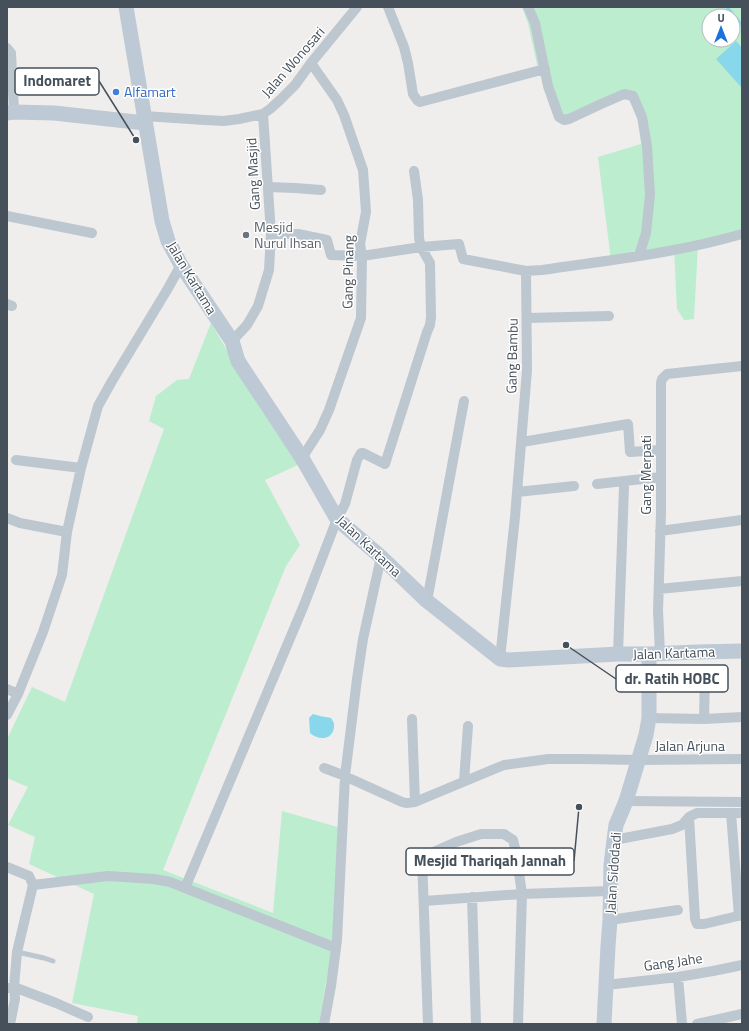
<svg xmlns="http://www.w3.org/2000/svg" width="749" height="1031" viewBox="0 0 749 1031" font-family="'Titillium Web',sans-serif">
  <style>
    .green { fill: #bbedce; fill-rule: evenodd }
    .water { fill: #89d7ea }
    .lines { fill: none; stroke-linecap: round; stroke-linejoin: round }
    .stream { stroke: #89d7ea; stroke-width: 3 }
    .lane { stroke: #bdc7cf; stroke-width: 5 }
    .street { stroke: #bdc7cf; stroke-width: 10 }
    .secondary { stroke: #bdc9d4; stroke-width: 15 }
    .shop-dot { fill: #3f7fe0; stroke: #fff; stroke-width: 1.5 }
    .worship-dot { fill: #6b7280; stroke: #fff; stroke-width: 1.5 }
    .labels { text-anchor: middle; stroke-width: 3; stroke-linejoin: round; paint-order: stroke }
    .street-label { font-size: 14px; fill: #45505a; stroke: #fff }
    .shop-label { font-size: 14px; fill: #366cbe; stroke: #fff; text-anchor: start }
    .worship-label { font-size: 14px; fill: #5b616d; stroke: #fff; text-anchor: start }
    .leader { fill: none; stroke: #45505a; stroke-width: 1.5 }
    .callout-dot { fill: #45505a; stroke: #fff; stroke-width: 1.5 }
    .callout { fill: #fff; stroke: #45505a; stroke-width: 1.5 }
    .callout-label { font-size: 15px; text-anchor: middle; font-weight: bold; fill: #45505a }
  </style>
  <rect width="100%" height="100%" fill="#f0eded"/>
  <path class="green" d="M522,7h220v227l-44,11 -4,74 -10,1 -7,-11 -3,-60 -63,11 -13,-103 43,-13 -3,-28 -9,-20 -72,22 -19,-49 -10,-46zM709,16h24v24h-24z
    M211,323l50,86 37,56 -33,15 35,65 -14,21 -89,219 -34,85 110,43 9,-102 59,17 -7,109 -15,87h-182l1,-8 -66,-13 22,-109 -65,-30 6,-27 -27,-12 20,-38 -21,-9v-39l25,-52 33,15 99,-273 -15,-8 7,-25 21,-16 12,-1z"/>
  <path class="water" d="M736,41l6,7v40l-26,-29z
    M313,714l7,2 11,2c1,2 3,4 3,6 1,15 -14,18 -24,9l-1,-15z"/>
  <g class="lines">
    <path class="stream" d="M727,7l15,18"/>
    <path class="lane" d="M17,952l27,6 9,3"/>
    <path class="street" d="M388,7l16,40 4,16 5,31 4,6 3,2 125,-33
      M528,7l7,16 13,63 11,31 5,3 5,-1 30,-14 25,-11 9,2 9,21 5,29 3,49 -4,38 -7,23
      M7,48l4,5 3,59
      M144,116l61,4 19,1 15,-2 24,-5 7,-5 10,-9 15,-15 16,-22 46,-56
      M268,187l27,1 26,2
      M7,216l85,17
      M271,234h27l29,6 4,15 31,1 59,-9 38,-3 4,15 63,12
      M7,304l5,2
      M527,318l82,-2
      M232,341l15,-16 11,-19 11,-36 2,-36 -8,-120
      M522,442l106,-18 2,28 30,-2
      M302,458l18,-28 9,-20 32,-92 1,-62 -2,-12 6,-32 -3,-42 -19,-55 -7,-15 -26,-37
      M16,460l65,8
      M597,484l64,-7
      M517,492l57,-6
      M7,518l13,5 47,9
      M660,531l82,-11
      M659,589l83,-8
      M427,601l37,-200
      M660,653l-2,-42 3,-98v-130l1,-4 5,-5 75,-8
      M618,654l6,-167
      M500,659l15,-142 12,-147 -1,-99 16,-1c67,-10 135,-17 200,-36
      M7,689l11,5
      M7,715l11,-21 25,-62 19,-57 5,-43 14,-64 17,-62 14,-25 55,-91 14,-25
      M649,718l55,1 38,-2
      M412,719l3,83
      M704,719l1,-45
      M324,768l16,6 62,28 4,1 9,-1 89,-37 44,-6h34l57,1 103,-1
      M464,781l4,-55
      M626,801l116,1
      M731,813l8,103
      M689,817l6,102 2,5h7l38,-9
      M614,840l58,-11 10,-4 7,-8 8,-4h45
      M7,867l22,9 4,9 -16,67 -3,35 -7,1
      M33,885l75,-9 46,3 16,3 166,66
      M185,888l119,-283 33,-86 8,-15 12,-44 4,-7h2l22,11 42,-132 3,-7 1,-8 -1,-54 -9,-16 -2,-9 -1,-38 -4,-29
      M472,897l4,127
      M424,901l98,-7 88,-3
      M610,920l68,-10
      M678,977l4,47
      M606,985l72,-8 35,-6 29,-6
      M10,1024l5,-25 -1,-12 42,16 32,14
      M324,1024l7,-38 6,-46 8,-164 12,-97 6,-40 18,-82
      M428,1024l-6,-167 34,-15 25,-8h23l9,6 3,12 6,42 -4,130
      M697,1024l45,-10"/>
    <path class="secondary" d="M126,7l36,214 6,20 13,24 51,76 6,20 64,97 35,61 44,38 46,44 73,58 9,1 109,-6h31l49,-2 44,-1
      M7,113l7,-1 40,1 91,10
      M604,1024l4,-78 2,-26 1,-55 3,-25 2,-15 10,-24 20,-66 3,-17v-64"/>
  </g>
  <circle class="shop-dot" cx="116" cy="92" r="4"/>
  <circle class="worship-dot" cx="246" cy="235" r="4"/>
  <g class="labels">
    <g class="street-label">
      <text transform="translate(293 62) rotate(-49)" y="5">Jalan Wonosari</text>
      <text transform="translate(253 174) rotate(-93)" y="5">Gang Masjid</text>
      <text transform="translate(348 272) rotate(-89)" y="5">Gang Pinang</text>
      <text transform="translate(192 278) rotate(59)" y="5">Jalan Kartama</text>
      <text transform="translate(512 356) rotate(-89)" y="5">Gang Bambu</text>
      <text transform="translate(646 475) rotate(-90)" y="5">Gang Merpati</text>
      <text transform="translate(369 546) rotate(43)" y="5">Jalan Kartama</text>
      <text transform="translate(674 653) rotate(-2)" y="5">Jalan Kartama</text>
      <text x="690" y="751">Jalan Arjuna</text>
      <text transform="translate(613 873) rotate(-86)" y="5">Jalan Sidodadi</text>
      <text transform="translate(673 962) rotate(-8)" y="5">Gang Jahe</text>
    </g>
    <g class="shop-label">
      <text x="124" y="97">Alfamart</text>
    </g>
    <g class="worship-label">
      <text x="254" y="232">Mesjid<tspan x="254" dy="16">Nurul Ihsan</tspan></text>
    </g>
  </g>
  <path class="leader" d="M136 140L99 81M566 645L616 679M579 807L574 861"/>
  <g class="callout-dot">
    <circle cx="136" cy="140" r="4"/>
    <circle cx="566" cy="645" r="4"/>
    <circle cx="579" cy="807" r="4"/>
  </g>
  <g class="callout">
    <rect x="15" y="68" width="84" height="27" rx="4"/>
    <rect x="616" y="665" width="112" height="27" rx="4"/>
    <rect x="406" y="848" width="168" height="27" rx="4"/>
  </g>
  <g class="callout-label">
    <text x="57" y="86">Indomaret</text>
    <text x="672" y="684">dr. Ratih HOBC</text>
    <text x="490" y="866">Mesjid Thariqah Jannah</text>
  </g>
  <rect width="749" height="1031" fill="none" stroke="#45505a" stroke-width="16"/>
  <g transform="translate(721 28)"><circle r="19" fill="#ffffff" stroke="#b5b9bd"/>
  <path d="M0-3L7 15L0 10L-7 15Z" fill="#1c72da"/>
  <text y="-6" font-size="11" font-weight="bold" text-anchor="middle" fill="#45505a">U</text>
  </g>
</svg>
